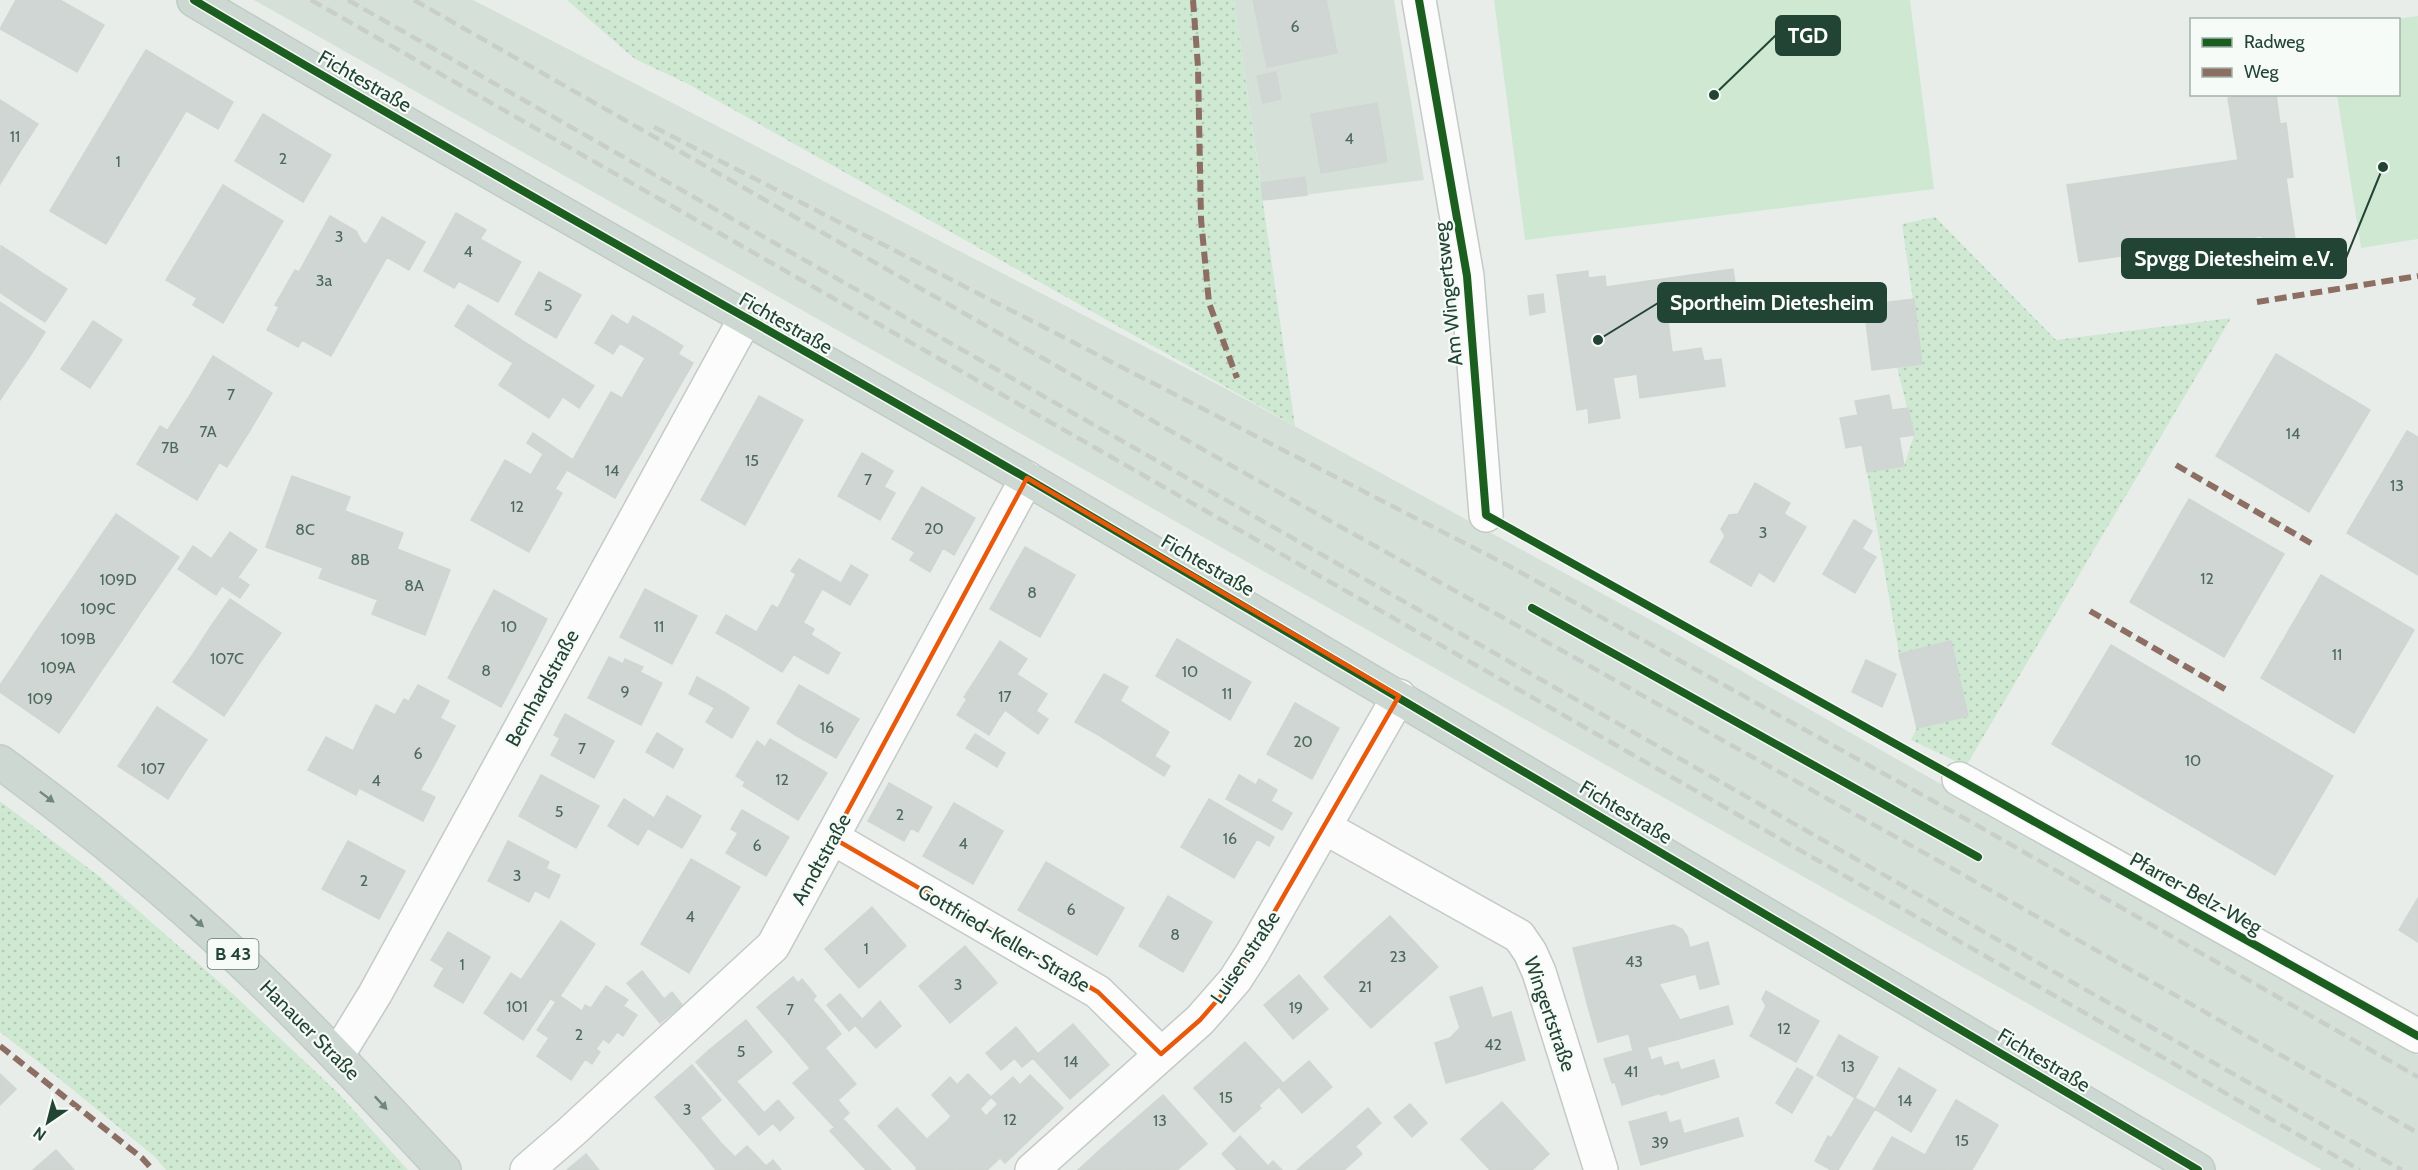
<svg xmlns="http://www.w3.org/2000/svg" width="2418" height="1170" viewBox="0 0 2418 1170" font-family="Cabin,sans-serif">
  <style>
    .built { fill: #d5e0d9 }
    .grass { fill: url(#grass-dots) }
    .pitch { fill: #cfe8d2 }
    .building { fill: #cfd6d3; stroke: #d0d6d2; stroke-width: 1.5 }
    .lines { fill: none; stroke-linecap: round; stroke-linejoin: round }
    .minor-casing { stroke: #c4cac7; stroke-width: 36 }
    .major-casing { stroke: #c2ccc7; stroke-width: 36 }
    .minor { stroke: #fcfcfc; stroke-width: 33 }
    .major { stroke: #ced8d3; stroke-width: 33 }
    .rail { stroke: #c9cdcb; stroke-width: 4.5; stroke-dasharray: 12 6; stroke-linecap: butt }
    .quiet { stroke: #8d6e63; stroke-width: 6; stroke-dasharray: 12 6; stroke-linecap: butt }
    .cycleway-casing { stroke: #f6fbf8; stroke-width: 11 }
    .cycleway { stroke: #1b5e20; stroke-width: 8 }
    .oneway { fill: #6f877c }
    .marked { fill: none; stroke: #e8590c; stroke-width: 4.5; stroke-linejoin: round }
    .labels { text-anchor: middle; stroke-width: 4.5; stroke-linejoin: round; paint-order: stroke }
    .number-label { font-size: 16px; fill: #4e695c }
    .shield { fill: #f6fbf8; stroke: #617b6f; stroke-width: 1.5 }
    .shield-label { font-size: 18px; font-weight: bold; fill: #214434 }
    .street-label { font-size: 20px; fill: #214434; stroke: #f6fbf8 }
    .leader { fill: none; stroke: #214434; stroke-width: 2 }
    .callout-dot { fill: #214434; stroke: #f6fbf8; stroke-width: 2 }
    .callout { fill: #214434; stroke: #214434; stroke-width: 2 }
    .callout-label { font-size: 21px; text-anchor: middle; font-weight: bold; fill: #fff }
  </style>
  <defs>
    <pattern id="grass-dots" width="8" height="8" patternUnits="userSpaceOnUse" patternTransform="scale(1.5)"><rect width="8" height="8" fill="#cfe8d2"/><path d="M2 2h.1M6 6h.1" fill="none" stroke="#b1c8b5" stroke-width="1.8" stroke-linecap="round"/></pattern>
  </defs>
  <rect width="100%" height="100%" fill="#e8edea"/>
  <path class="built" d="M254,0h219l746,385 454,247 745,423v115h-96z
    M1234,0h160l30,180 -161,20z"/>
  <path class="grass" d="M567,0h667l61,426 -607,-342 -53,-25z
    M1935,217l121,123 175,-22 -265,448 -55,-26 6,-12 51,-12 -17,-74 -52,12 -32,-182 37,-6 10,-31 -17,-68 25,-4 -20,-139z
    M0,801l100,76 133,117 106,100 69,76h-242l-12,-14 -109,-89 -45,-35z"/>
  <path class="pitch" d="M1494,0h416l24,189 -409,51z
    M2418,16v223l-57,9 -24,-153 61,-1v-74l-2,-1z"/>
  <path class="building" d="M16,0h44l44,25 -27,47 -77,-43z
    M1253,0h73l11,53 -70,14z
    M146,50l87,52 -15,27 -89,-51z
    M1276,72l5,27 -18,4 -6,-27z
    M129,78l57,33 -80,133 -56,-33z
    M2250,94h26l4,30 6,-1 7,54 -7,1 11,75 -32,4 -3,-21 -183,26 -12,-77 171,-25 -10,-62z
    M0,100l38,24 -22,34 -16,-10z
    M1377,103l10,59 -66,11 -10,-59z
    M263,114l68,41 -28,47 -68,-41z
    M0,148l16,10 -16,26z
    M1305,177l2,18 -44,5 -2,-17z
    M223,185l60,36 -60,102 -30,-18 4,-7 -31,-18z
    M456,213l30,17 -6,9 41,23 -23,40 -39,-21 -5,7 -30,-17z
    M330,216l26,15 6,11 25,15 -56,99 -29,-16 -4,7 -31,-17 12,-23 -4,-2 20,-35 4,2z
    M382,217l43,25 -16,28 -43,-25z
    M1,246l22,14 -22,33 -1,-1z
    M23,260l22,15 -22,33 -22,-15z
    M1733,269l6,42 -71,10 4,31 -37,6 2,16 -64,10 -16,-109 31,-4v7l17,-2 1,11z
    M539,272l42,23 -25,43 -41,-24z
    M45,275l22,14 -22,33 -22,-14z
    M1543,294l2,18 -15,3 -2,-19z
    M1914,299l8,65 -50,6 -8,-65z
    M0,302l45,30 -15,24 -30,-20z
    M468,305l37,24 -13,21 -37,-24z
    M612,315l16,10 5,-9 27,16 -15,26 -25,-15 -7,11 -18,-11z
    M93,321l29,19 -32,48 -29,-19z
    M505,329l21,14 -13,20 -21,-13z
    M660,332l23,14 -5,8 15,9 -78,135 -48,-28 44,-78 11,6z
    M0,336l30,20 -16,23 -14,-9z
    M526,343l51,32 -28,43 -50,-33z
    M1701,348l3,13 17,-2 4,27 -85,12 -5,-40z
    M2276,354l94,56 -61,102 -93,-56z
    M213,356l59,37 -23,39 -59,-37z
    M0,370l14,9 -14,21z
    M577,375l17,11 -15,22 -16,-11z
    M1613,378l7,40 -31,5 -1,-15 -11,2 -4,-26z
    M190,395l59,37 -22,35 -60,-36z
    M1889,395l3,15 16,-2 6,27 -15,2 5,29 -37,6 -5,-27 -16,3 -6,-30 18,-3 -3,-14z
    M759,396l44,24 -58,105 -44,-25z
    M160,426l59,37 -22,37 -60,-36z
    M2407,431l11,6v138l-71,-42z
    M533,433l40,27 -6,10 -40,-27z
    M862,453l31,18 -9,16 11,6 -15,27 -42,-24z
    M543,454l24,16 -12,19 -24,-14z
    M505,460l57,33 -33,59 -58,-32z
    M292,476l58,21 -27,71 -57,-21z
    M1755,483l35,20 -6,11 22,13 -32,55 -15,-10 -8,14 -41,-24 15,-26 -4,-7 8,-14 9,-1z
    M922,487l53,31 -21,37 -11,-7 -13,24 -20,-12 5,-8 -23,-13z
    M2189,499l95,55 -60,103 -94,-55z
    M345,511l58,22 -25,67 -59,-22z
    M116,514l63,43 -20,29 -63,-43z
    M1854,520l18,11 -10,18 14,8 -21,36 -32,-19z
    M230,532l27,18 -19,27 -26,-19z
    M96,543l63,43 -20,29 -63,-42z
    M193,546l56,39 -9,13 -18,-12 -6,9 -38,-26z
    M1025,547l50,28 -35,62 -50,-28z
    M397,549l53,21 -25,65 -53,-21z
    M799,559l42,24 10,-18 17,10 -18,30 -59,-34z
    M76,573l63,42 -20,30 -63,-43z
    M796,574l26,15 -19,34 -25,-15z
    M2321,575l93,55 -60,103 -93,-55z
    M645,589l52,27 -25,48 -52,-27z
    M494,590l53,29 -22,43 -54,-29z
    M230,599l51,34 -20,28 -50,-35z
    M56,602l63,43 -20,29 -63,-43z
    M772,605l42,24 -3,6 13,8 -12,22 -56,-32z
    M726,615l25,14 -10,18 -25,-14z
    M211,626l50,35 -18,27 -50,-34z
    M751,629l43,25 -12,18 -41,-25z
    M36,631l63,43 -20,30 -62,-44z
    M471,633l54,29 -24,45 -53,-29z
    M1177,639l46,27 -21,37 -46,-27z
    M1000,641l27,18 -10,15 -27,-17z
    M1951,641l17,75 -51,12 -18,-74z
    M824,643l16,10 -12,21 -16,-9z
    M2111,645l222,131 -58,99 -223,-131z
    M193,654l50,34 -19,28 -51,-34z
    M609,657l14,7 2,-5 18,8 -3,5 22,11 -21,42 -53,-27z
    M990,657l57,37 -11,17 12,8 -10,15 -33,-24 -7,10 -34,-23z
    M17,660l62,44 -20,29 -59,-41v-7z
    M1866,660l30,14 -14,33 -30,-15z
    M1223,666l28,16 -21,38 -28,-17z
    M1104,674l24,13 -28,49 -25,-14z
    M697,677l27,15 -9,16 -26,-14z
    M418,685l31,16 -9,17 -31,-17z
    M799,685l60,34 -23,39 -41,-23 13,-23 -18,-11z
    M724,692l25,16 -17,30 -26,-16z
    M404,699l51,27 -24,45 -70,-37 15,-29 19,10z
    M967,699l31,21 -9,15 -32,-20z
    M790,701l18,11 -13,23 -18,-12z
    M1120,701l49,31 -15,25 -48,-31z
    M1295,703l44,25 -27,51 -45,-25z
    M157,707l50,33 -20,29 -49,-33z
    M565,714l49,27 -20,37 -43,-23 9,-17 -6,-3z
    M1106,726l64,40 -6,10 -64,-40z
    M657,733l26,16 -10,19 -27,-16z
    M361,734l70,37 -11,19 15,7 -12,24 -64,-33 -3,7 -48,-25 18,-33 27,14z
    M975,734l30,19 -8,14 -31,-19z
    M138,736l49,33 -19,30 -50,-33z
    M770,739l57,34 -29,47 -55,-34 2,-4 -9,-6 21,-35 8,6z
    M541,775l58,31 -23,42 -57,-32z
    M1239,775l17,10 3,-6 18,11 -6,11 21,12 -10,17 -56,-31z
    M889,783l43,24 -14,25 -7,-4 -7,13 -36,-20z
    M667,796l34,20 -13,22 -34,-20z
    M624,799l30,19 -16,27 -30,-19z
    M1209,799l65,38 -5,9 -12,-7 -23,39 -53,-31z
    M954,803l49,28 -30,53 -50,-28z
    M742,810l47,27 -23,39 -40,-23 12,-20 -7,-4z
    M654,818l34,20 -6,10 -35,-20z
    M348,841l57,30 -26,48 -57,-30z
    M508,841l41,21 -20,40 -41,-21z
    M691,859l49,28 -51,86 -48,-29z
    M1046,862l78,46 -27,47 -79,-45z
    M545,868l15,7 -11,23 -15,-8z
    M1168,896l44,26 -29,50 -44,-26z
    M2418,898v44l-19,-12z
    M872,907l34,39 -47,42 -34,-39z
    M1390,916l48,51 -32,29 -48,-51z
    M561,921l34,23 -39,58 -35,-22z
    M1673,925l9,4 5,7 9,38 -109,29 -14,-55z
    M448,932l42,25 -27,46 -29,-17 10,-18 -13,-8z
    M1708,942l11,42 -19,5 -11,-41z
    M1358,945l48,51 -35,32 -47,-51z
    M965,946l32,37 -47,40 -31,-37z
    M642,971l22,28 8,-7 10,13 -22,18 -33,-40z
    M511,973l39,26 -27,41 -39,-27z
    M1299,975l29,34 -35,30 -29,-34z
    M793,977l5,6 4,-4 14,17 -3,4 9,10 -35,31 -30,-34z
    M1659,984l21,36 -82,22 -11,-39z
    M606,986l22,14 -5,6 14,9 -14,21 -6,-4 -8,11 -6,-4 -7,10 4,3 -8,12 -7,-5 -14,21 -34,-24 12,-18 -12,-8 23,-34 22,15 3,-6 6,3z
    M1482,987l10,31 -32,10 -10,-31z
    M1766,991l53,30 -23,41 -46,-26 16,-30 -4,-7z
    M840,994l22,25 -13,12 -22,-26z
    M880,1001l21,25 -25,22 -20,-22z
    M1728,1006l5,18 -58,16 -6,-17z
    M822,1010l9,11 -35,31 -9,-11z
    M1511,1012l14,48 -50,15 -15,-47z
    M746,1020l26,32 -35,29 -28,-31z
    M831,1021l10,13 -16,14 31,36 -18,16 -42,-48z
    M1669,1023l6,17 -42,11 -4,-17z
    M1073,1024l36,41 -39,34 -37,-41z
    M1016,1027l22,27 -16,13 -22,-26z
    M1460,1028l15,47 -29,8 -11,-40 15,-5z
    M1839,1035l39,22 -23,41 -38,-23z
    M1000,1041l15,17 -14,12 -15,-17z
    M1245,1042l38,41 -25,23 -37,-42z
    M1647,1047l14,46 -39,12 -7,-23 -3,1 -8,-24z
    M709,1050l64,73 -14,12 -63,-73z
    M1661,1057l3,9 14,-4 8,25 -25,8 -9,-35z
    M1714,1060l5,17 -33,10 -5,-17z
    M1309,1061l23,26 -30,26 -23,-26z
    M1221,1064l40,44 -27,24 -40,-44z
    M692,1065l29,35 -21,18 21,25 -15,14 -51,-60z
    M810,1068l39,45 -15,14 -41,-44z
    M1797,1068l16,9 -21,36 -16,-10z
    M1899,1068l37,22 -25,42 -36,-23z
    M0,1074l16,15 -16,16z
    M968,1074l23,23 -11,12 -23,-24z
    M1030,1075l33,33 -58,55 -39,-41 14,-13 6,7 12,-12 -7,-7 22,-20 7,8z
    M950,1077l30,32 -22,21 -10,-10 3,-4 -19,-21z
    M1163,1095l44,49 -30,26h-5l-8,-10 -12,10h-28l-21,-23z
    M1855,1098l20,11 -24,39 -19,-11z
    M778,1100l16,18 -14,13 -16,-18z
    M1956,1100l42,25 -26,45h-23l-24,-15z
    M1502,1102l47,52 -17,16h-42l-29,-31z
    M1410,1104l17,19 -15,14 -18,-20z
    M897,1108l40,42 -20,18 -39,-42z
    M1368,1108l13,15 -25,23 -14,-15z
    M1666,1112l3,11 11,-3 9,31 -48,14 -12,-43z
    M1738,1118l5,18 -54,15 -6,-17z
    M843,1119l48,51h-25l-36,-39z
    M948,1120l10,10 -21,20 -10,-11z
    M966,1122l34,36 -13,12h-30l-20,-20z
    M1342,1131l20,23 -18,16h-8l-17,-19z
    M1240,1136l28,30 5,-5 9,9h-45l-15,-16z
    M1828,1136l23,12 -13,22h-7l-16,-9z
    M1892,1137l33,18 -9,15h-43z
    M721,1143l14,14 11,13h-30l-10,-13z
    M747,1146l19,20 -5,4h-15l-11,-13z
    M1103,1147l21,23h-46z
    M56,1150l18,20h-41z
    M937,1150l20,20h-41l1,-2z
    M1319,1151l17,19h-39z
    M586,1154l13,16h-32z
    M1925,1155l24,15h-33z
    M773,1160l8,10h-20l5,-4z
    M1164,1160l8,10h-20z"/>
  <g class="lines">
    <g class="minor-casing">
      <path id="minor" d="M1419,0l48,276 19,239
        M1959,779l459,257
        M1324,827l195,109 11,16 9,20 62,198
        M833,838l265,154 63,62
        M337,1056l38,-62 370,-675
        M527,1170l44,-38 202,-186 254,-468
        M1032,1170l168,-150 35,-40 18,-28 146,-256"/>
    </g>
    <g class="major-casing">
      <path id="major" d="M194,0c277,165 560,320 839,482 390,227 777,459 1165,688
        M0,762c83,61 163,126 238,196 72,68 139,140 206,212"/>
    </g>
    <use href="#minor" class="minor"/>
    <use href="#major" class="major"/>
    <path class="rail" d="M311,0l2049,1170
      M348,0l2054,1170
      M414,0l841,479 698,390 465,264
      M654,127l855,439 464,257 445,254"/>
    <path class="quiet" d="M1193,0l5,67 3,152 8,84 28,75
      M2257,302l161,-26
      M2176,465l138,80
      M2090,611l140,81
      M0,1046l142,112 11,12"/>
    <g class="cycleway-casing">
      <path id="cycleway" d="M194,0c277,165 560,320 839,482 390,227 777,459 1165,688
        M1419,0l48,276 19,239 932,521
        M1532,608l446,249"/>
    </g>
    <use href="#cycleway" class="cycleway"/>
  </g>
  <defs><path id="oneway-solid" d="M-6-.8H1V-3.2L6.5 0L1 3.2V.8H-6Z" transform="scale(1.5)"/></defs>
  <g class="oneway">
    <use href="#oneway-solid" transform="translate(47 797) rotate(37)"/>
    <use href="#oneway-solid" transform="translate(197 921) rotate(42)"/>
    <use href="#oneway-solid" transform="translate(381 1103) rotate(47)"/>
  </g>
  <path class="marked" d="M1027,478l372,218 -164,284 -35,40 -39,34 -63,-62 -265,-154z"/>
  <g class="labels">
    <g class="number-label">
      <text x="1295" y="32">6</text>
      <text x="15" y="142">11</text>
      <text x="1349" y="144">4</text>
      <text x="283" y="164">2</text>
      <text x="118" y="167">1</text>
      <text x="339" y="242">3</text>
      <text x="468" y="257">4</text>
      <text x="324" y="286">3a</text>
      <text x="548" y="311">5</text>
      <text x="231" y="400">7</text>
      <text x="208" y="437">7A</text>
      <text x="2293" y="439">14</text>
      <text x="170" y="453">7B</text>
      <text x="752" y="466">15</text>
      <text x="612" y="476">14</text>
      <text x="868" y="485">7</text>
      <text x="2397" y="491">13</text>
      <text x="517" y="512">12</text>
      <text x="934" y="534">20</text>
      <text x="305" y="535">8C</text>
      <text x="1763" y="538">3</text>
      <text x="360" y="565">8B</text>
      <text x="2207" y="584">12</text>
      <text x="118" y="585">109D</text>
      <text x="414" y="591">8A</text>
      <text x="1032" y="598">8</text>
      <text x="98" y="614">109C</text>
      <text x="509" y="632">10</text>
      <text x="659" y="632">11</text>
      <text x="78" y="644">109B</text>
      <text x="2337" y="660">11</text>
      <text x="227" y="664">107C</text>
      <text x="58" y="673">109A</text>
      <text x="486" y="676">8</text>
      <text x="1190" y="677">10</text>
      <text x="625" y="697">9</text>
      <text x="1227" y="699">11</text>
      <text x="1005" y="702">17</text>
      <text x="40" y="704">109</text>
      <text x="827" y="733">16</text>
      <text x="1303" y="747">20</text>
      <text x="582" y="754">7</text>
      <text x="418" y="759">6</text>
      <text x="2193" y="766">10</text>
      <text x="153" y="774">107</text>
      <text x="782" y="785">12</text>
      <text x="376" y="786">4</text>
      <text x="559" y="817">5</text>
      <text x="900" y="820">2</text>
      <text x="1230" y="844">16</text>
      <text x="963" y="849">4</text>
      <text x="757" y="851">6</text>
      <text x="517" y="881">3</text>
      <text x="364" y="886">2</text>
      <text x="1071" y="915">6</text>
      <text x="690" y="922">4</text>
      <text x="1175" y="940">8</text>
      <text x="866" y="954">1</text>
      <text x="1398" y="962">23</text>
      <text x="1634" y="967">43</text>
      <text x="462" y="970">1</text>
      <text x="958" y="990">3</text>
      <text x="1365" y="992">21</text>
      <text x="517" y="1012">101</text>
      <text x="1296" y="1013">19</text>
      <text x="790" y="1015">7</text>
      <text x="1784" y="1034">12</text>
      <text x="579" y="1040">2</text>
      <text x="1493" y="1050">42</text>
      <text x="741" y="1057">5</text>
      <text x="1071" y="1067">14</text>
      <text x="1848" y="1072">13</text>
      <text x="1631" y="1077">41</text>
      <text x="1226" y="1103">15</text>
      <text x="1905" y="1106">14</text>
      <text x="687" y="1115">3</text>
      <text x="1010" y="1125">12</text>
      <text x="1160" y="1126">13</text>
      <text x="1962" y="1146">15</text>
      <text x="1660" y="1148">39</text>
    </g>
    <rect class="shield" x="207.5" y="939" width="51" height="30" rx="4.5"/>
    <g class="shield-label">
      <text x="233" y="960">B 43</text>
    </g>
    <g class="street-label">
      <text transform="translate(365 81) rotate(30)" y="7">Fichtestraße</text>
      <text transform="translate(1448 294) rotate(-96)" y="7">Am Wingertsweg</text>
      <text transform="translate(786 323) rotate(30)" y="7">Fichtestraße</text>
      <text transform="translate(1208 565) rotate(30)" y="7">Fichtestraße</text>
      <text transform="translate(542 688) rotate(-61)" y="7">Bernhardstraße</text>
      <text transform="translate(1626 812) rotate(31)" y="7">Fichtestraße</text>
      <text transform="translate(821 859) rotate(-61)" y="7">Arndtstraße</text>
      <text transform="translate(2196 893) rotate(29)" y="7">Pfarrer-Belz-Weg</text>
      <text transform="translate(1004 938) rotate(30)" y="7">Gottfried-Keller-Straße</text>
      <text transform="translate(1245 957) rotate(-56)" y="7">Luisenstraße</text>
      <text transform="translate(1550 1014) rotate(71)" y="7">Wingertstraße</text>
      <text transform="translate(310 1030) rotate(45)" y="7">Hanauer Straße</text>
      <text transform="translate(2044 1060) rotate(31)" y="7">Fichtestraße</text>
    </g>
  </g>
  <path class="leader" d="M1714 95L1776 35M2383 167L2346 258M1598 340L1658 303"/>
  <g class="callout-dot">
    <circle cx="1714" cy="95" r="6"/>
    <circle cx="2383" cy="167" r="6"/>
    <circle cx="1598" cy="340" r="6"/>
  </g>
  <g class="callout">
    <rect x="1776" y="16" width="64" height="39" rx="6"/>
    <rect x="2122" y="239" width="224" height="39" rx="6"/>
    <rect x="1658" y="283" width="228" height="39" rx="6"/>
  </g>
  <g class="callout-label">
    <text x="1808" y="43">TGD</text>
    <text x="2234" y="266">Spvgg Dietesheim e.V.</text>
    <text x="1772" y="310">Sportheim Dietesheim</text>
  </g>
  <rect x="2190" y="18" width="210" height="78" fill="#f6fbf8" stroke="#a1b2aa" stroke-width="1.5"/>
  <rect x="2202" y="38" width="30" height="9" fill="#1b5e20" stroke="#a1b2aa" stroke-width="1.5"/>
  <text x="2244" y="48" font-size="18" fill="#214434">Radweg</text>
  <rect x="2202" y="68" width="30" height="9" fill="#8d6e63" stroke="#a1b2aa" stroke-width="1.5"/>
  <text x="2244" y="78" font-size="18" fill="#214434">Weg</text>
  <g transform="translate(48 1122) rotate(215)" stroke="#f6fbf8" stroke-width="4.5" paint-order="stroke">
  <path d="M0-4.5L10 22L0 15L-10 22Z" fill="#214434"/>
  <text y="-9" font-size="16" font-weight="bold" text-anchor="middle" fill="#214434">N</text>
  </g>
</svg>
